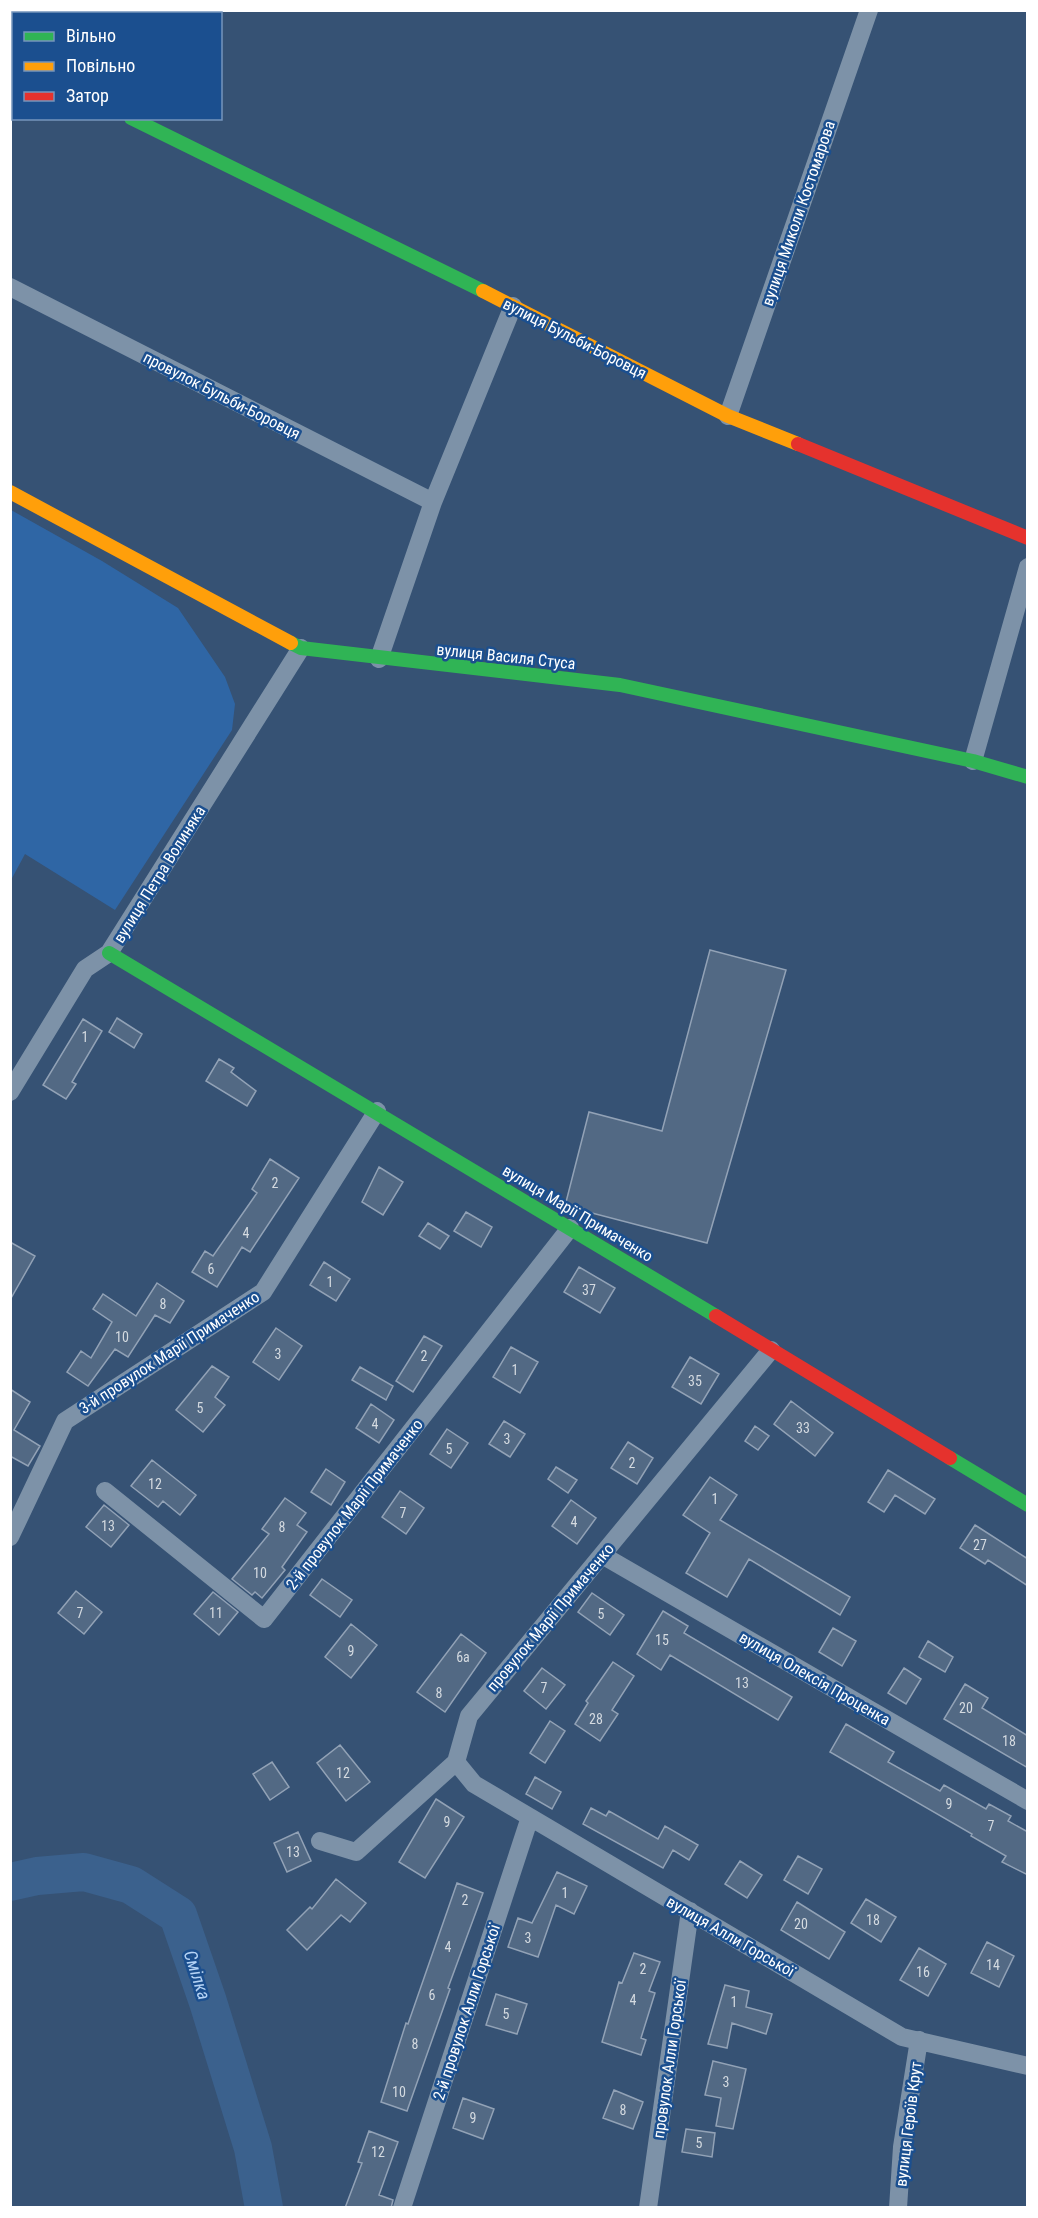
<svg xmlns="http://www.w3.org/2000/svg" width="1038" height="2218" viewBox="0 0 1038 2218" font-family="'Roboto Condensed',sans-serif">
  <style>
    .green { fill: #2f66a5 }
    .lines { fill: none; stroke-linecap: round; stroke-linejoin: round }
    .river { stroke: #3b618d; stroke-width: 38 }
    .building { fill: #526984; stroke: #92a2b6; stroke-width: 1.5 }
    .street { stroke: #7d92a8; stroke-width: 18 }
    .fast { stroke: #30b455; stroke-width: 14 }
    .slow { stroke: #ff9f0a; stroke-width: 14 }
    .jam { stroke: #e5322d; stroke-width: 14 }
    .labels { text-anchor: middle; stroke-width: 5; stroke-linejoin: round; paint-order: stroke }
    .number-label { font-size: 14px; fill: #d4dae0 }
    .street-label { font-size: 16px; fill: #fff; stroke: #1b4f8f }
    .water-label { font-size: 18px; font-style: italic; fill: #b5d3f5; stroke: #1b4f8f }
  </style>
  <rect width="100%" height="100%" fill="#365274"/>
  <path class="green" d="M11,510l91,51 76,47 47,69 10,27 -3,26 -117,180 -90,-56 -14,26z"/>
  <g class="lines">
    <path class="river" d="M10,1882l27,-6 47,-4 47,13 47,30 30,87 45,146 11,60"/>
  </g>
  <path class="building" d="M710,950l76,20 -79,273 -142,-37 24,-94 73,19z
    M117,1018l25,16 -8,14 -25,-16z
    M83,1019l19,12 -30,51 4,2 -10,15 -23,-14z
    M219,1059l15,9 -3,4 25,19 -9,15 -41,-25z
    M270,1159l29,19 -49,74 -8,-5 -25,40 -25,-15 13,-21 8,5 44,-63 -5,-4z
    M379,1167l24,15 -20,33 -21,-13z
    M466,1212l26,15 -11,20 -27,-16z
    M428,1223l21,13 -9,13 -21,-13z
    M10,1242l25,14 -25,44z
    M324,1262l26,17 -14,22 -26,-16z
    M579,1267l36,21 -15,25 -36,-21z
    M157,1283l27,18 -14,22 -15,-8 -27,42 -13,-8 -27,37 -21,-14 14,-21 10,7 21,-36 -19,-13 10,-15 33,22z
    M276,1328l26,18 -23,34 -26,-18z
    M424,1336l18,10 -29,46 -17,-11z
    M511,1347l27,15 -18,31 -27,-16z
    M690,1357l29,17 -18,30 -29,-17z
    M212,1366l17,11 -14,20 10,8 -22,27 -27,-22z
    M360,1367l33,19 -7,14 -34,-20z
    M10,1389l20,13 -16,28 26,16 -12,20 -18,-10z
    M791,1401l42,32 -18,23 -41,-32z
    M371,1404l23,16 -15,23 -23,-15z
    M504,1421l21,13 -15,23 -21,-13z
    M755,1426l14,10 -11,14 -13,-9z
    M447,1429l21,14 -17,25 -21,-14z
    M628,1442l25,16 -16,26 -26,-16z
    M152,1460l44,35 -16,20 -17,-14 -5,6 -27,-21z
    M556,1467l21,13 -9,13 -20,-14z
    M326,1469l19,13 -14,23 -20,-13z
    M888,1470l47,29 -10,15 -30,-19 -11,17 -16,-10z
    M710,1477l27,18 -17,25 130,77 -10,18 -91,-56 -22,38 -41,-24 24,-40 -27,-18z
    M400,1491l24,17 -18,26 -24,-17z
    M285,1498l21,15 -9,12 10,7 -25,35 3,3 -23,28 -7,-6 -3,3 -20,-16 37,-45 -7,-5z
    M571,1500l25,18 -19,26 -25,-18z
    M104,1505l25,20 -18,22 -25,-20z
    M975,1525l53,34v27l-40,-26 -3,4 -25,-16z
    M322,1579l30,21 -12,17 -30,-22z
    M76,1591l26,21 -18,22 -26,-21z
    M213,1592l25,20 -19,23 -25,-21z
    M592,1593l32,22 -14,20 -32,-23z
    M663,1611l25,15 -4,7 108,64 -14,23 -108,-65 -9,15 -24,-16z
    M351,1624l26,21 -26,33 -26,-21z
    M833,1628l23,13 -14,25 -23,-14z
    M461,1634l25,19 -41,59 -28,-20z
    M928,1641l25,16 -8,15 -26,-15z
    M613,1662l21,14 -22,34 6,4 -18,27 -25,-17 13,-21 -2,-2z
    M542,1668l23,17 -19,24 -22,-18z
    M904,1668l17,11 -15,25 -18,-11z
    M965,1684l23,14 -6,10 46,28v32l-84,-49z
    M550,1721l15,10 -20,32 -15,-10z
    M846,1724l48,28 -6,10 52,29 4,-6 42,24 3,-5 22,12 -3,5 20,11v43l-26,-13 4,-6 -35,-20 1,-2 -142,-82z
    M340,1745l30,37 -24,19 -29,-38z
    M272,1762l17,25 -19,13 -17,-26z
    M535,1777l26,15 -9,17 -26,-15z
    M436,1799l28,18 -39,61 -26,-16z
    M591,1808l15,8 3,-5 49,28 7,-13 33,19 -9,15 -16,-10 -10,18 -80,-44z
    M298,1832l13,29 -24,11 -13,-29z
    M798,1856l24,13 -14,25 -24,-14z
    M740,1861l22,14 -15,23 -22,-14z
    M557,1872l30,14 -13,28 -18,-9 -18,52 -30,-10 10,-29 14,5z
    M336,1879l30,24 -16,19 -9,-7 -34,35 -20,-20 23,-23 2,2z
    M457,1883l26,10 -35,95 2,1 -43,122 -26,-9 25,-79 2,1z
    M866,1899l30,18 -15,25 -30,-19z
    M797,1902l48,30 -16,27 -48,-29z
    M987,1942l27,14 -15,31 -28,-14z
    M919,1948l27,16 -18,32 -28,-16z
    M634,1953l26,9 -11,29 6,2 -14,45 5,2 -5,15 -39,-13 17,-60 3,1z
    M725,1985l24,6 -3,16 26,7 -6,20 -34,-11 -5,25 -19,-4z
    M496,1994l31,10 -10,30 -31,-9z
    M713,2061l33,8 -13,60 -17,-3 5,-28 -16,-3z
    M614,2090l29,12 -10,27 -30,-11z
    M463,2098l31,11 -11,30 -30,-11z
    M686,2129l29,4 -3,24 -30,-5z
    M369,2131l29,11 -19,53 14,5 -2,8h-46l17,-45 -4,-1z"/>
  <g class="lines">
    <path class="street" d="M10,59l4,2
      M10,287l423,215
      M728,416l141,-406
      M379,659l54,-157 80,-196
      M973,761l55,-194
      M10,1092l75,-123 24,-16 192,-305
      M105,1491l159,128 306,-391
      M10,1537l55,-116 198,-129 114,-181
      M602,1555l426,246
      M456,1762l18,22 428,253 126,29
      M320,1841l36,11 100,-90 13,-46 302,-366
      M402,2208l128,-391
      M648,2208l42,-297
      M898,2208l4,-61 17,-107"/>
    <path class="fast" d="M131,118l352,173
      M291,643l10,5 319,37 353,76 55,16
      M109,953l607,363
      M950,1458l78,47"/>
    <path class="slow" d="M483,291l245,125 70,28
      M10,492l281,151"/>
    <path class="jam" d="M798,444l230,94
      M716,1316l234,142"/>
  </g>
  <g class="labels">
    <g class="number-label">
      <text x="85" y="1042">1</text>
      <text x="275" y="1188">2</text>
      <text x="246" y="1238">4</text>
      <text x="211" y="1274">6</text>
      <text x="330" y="1287">1</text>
      <text x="589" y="1295">37</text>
      <text x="163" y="1309">8</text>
      <text x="122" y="1342">10</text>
      <text x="278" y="1359">3</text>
      <text x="424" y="1361">2</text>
      <text x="515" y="1375">1</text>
      <text x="695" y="1386">35</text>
      <text x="200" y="1413">5</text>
      <text x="375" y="1429">4</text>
      <text x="803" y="1433">33</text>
      <text x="507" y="1444">3</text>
      <text x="449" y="1454">5</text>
      <text x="632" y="1468">2</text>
      <text x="155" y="1489">12</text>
      <text x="715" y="1504">1</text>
      <text x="403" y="1518">7</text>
      <text x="574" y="1527">4</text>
      <text x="108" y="1531">13</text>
      <text x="282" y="1532">8</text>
      <text x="980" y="1550">27</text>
      <text x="260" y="1578">10</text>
      <text x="80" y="1618">7</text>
      <text x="216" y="1618">11</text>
      <text x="601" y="1619">5</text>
      <text x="662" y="1645">15</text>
      <text x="351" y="1656">9</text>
      <text x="463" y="1662">6а</text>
      <text x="742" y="1688">13</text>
      <text x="544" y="1693">7</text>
      <text x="439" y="1698">8</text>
      <text x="966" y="1713">20</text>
      <text x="596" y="1724">28</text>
      <text x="1009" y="1746">18</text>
      <text x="343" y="1778">12</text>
      <text x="949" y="1809">9</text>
      <text x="447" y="1827">9</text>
      <text x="991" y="1831">7</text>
      <text x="293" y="1857">13</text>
      <text x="565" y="1898">1</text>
      <text x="465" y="1905">2</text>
      <text x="873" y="1925">18</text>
      <text x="801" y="1929">20</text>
      <text x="528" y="1943">3</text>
      <text x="448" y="1952">4</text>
      <text x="993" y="1970">14</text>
      <text x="643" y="1974">2</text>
      <text x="923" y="1977">16</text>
      <text x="432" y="2000">6</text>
      <text x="633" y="2005">4</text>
      <text x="734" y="2007">1</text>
      <text x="506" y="2019">5</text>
      <text x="415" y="2049">8</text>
      <text x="726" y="2087">3</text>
      <text x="399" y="2097">10</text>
      <text x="623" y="2115">8</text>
      <text x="473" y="2123">9</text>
      <text x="699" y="2148">5</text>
      <text x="378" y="2157">12</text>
    </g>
    <g class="street-label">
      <text transform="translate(798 213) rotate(-71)" y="6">вулиця Миколи Костомарова</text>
      <text transform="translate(575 338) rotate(27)" y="6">вулиця Бульби-Боровця</text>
      <text transform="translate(222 395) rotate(27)" y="6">провулок Бульби-Боровця</text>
      <text transform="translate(506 656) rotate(6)" y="6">вулиця Василя Стуса</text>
      <text transform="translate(159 874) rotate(-58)" y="6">вулиця Петра Волиняка</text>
      <text transform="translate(578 1213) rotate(31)" y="6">вулиця Марії Примаченко</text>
      <text transform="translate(169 1352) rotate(-33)" y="6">3-й провулок Марії Примаченко</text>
      <text transform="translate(354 1504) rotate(-52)" y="6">2-й провулок Марії Примаченко</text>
      <text transform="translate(550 1617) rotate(-50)" y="6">провулок Марії Примаченко</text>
      <text transform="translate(815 1678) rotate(30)" y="6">вулиця Олексія Проценка</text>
      <text transform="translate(731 1936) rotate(30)" y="6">вулиця Алли Горської</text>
      <text transform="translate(466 2012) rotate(-72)" y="6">2-й провулок Алли Горської</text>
      <text transform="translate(669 2059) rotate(-82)" y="6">провулок Алли Горської</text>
      <text transform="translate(908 2124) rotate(-83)" y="6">вулиця Героїв Крут</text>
    </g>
    <g class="water-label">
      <text transform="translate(197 1975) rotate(72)" y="6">Смілка</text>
    </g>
  </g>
  <rect width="1038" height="2218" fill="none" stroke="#ffffff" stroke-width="24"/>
  <rect x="12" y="12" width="210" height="108" fill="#1b4f8f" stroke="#7695bc" stroke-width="1.5"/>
  <rect x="24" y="32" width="30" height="9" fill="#30b455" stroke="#7695bc" stroke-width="1.5"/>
  <text x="66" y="42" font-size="18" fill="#ffffff">Вільно</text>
  <rect x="24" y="62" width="30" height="9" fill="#ff9f0a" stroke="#7695bc" stroke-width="1.5"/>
  <text x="66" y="72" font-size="18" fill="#ffffff">Повільно</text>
  <rect x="24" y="92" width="30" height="9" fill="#e5322d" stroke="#7695bc" stroke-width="1.5"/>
  <text x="66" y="102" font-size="18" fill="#ffffff">Затор</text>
</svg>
